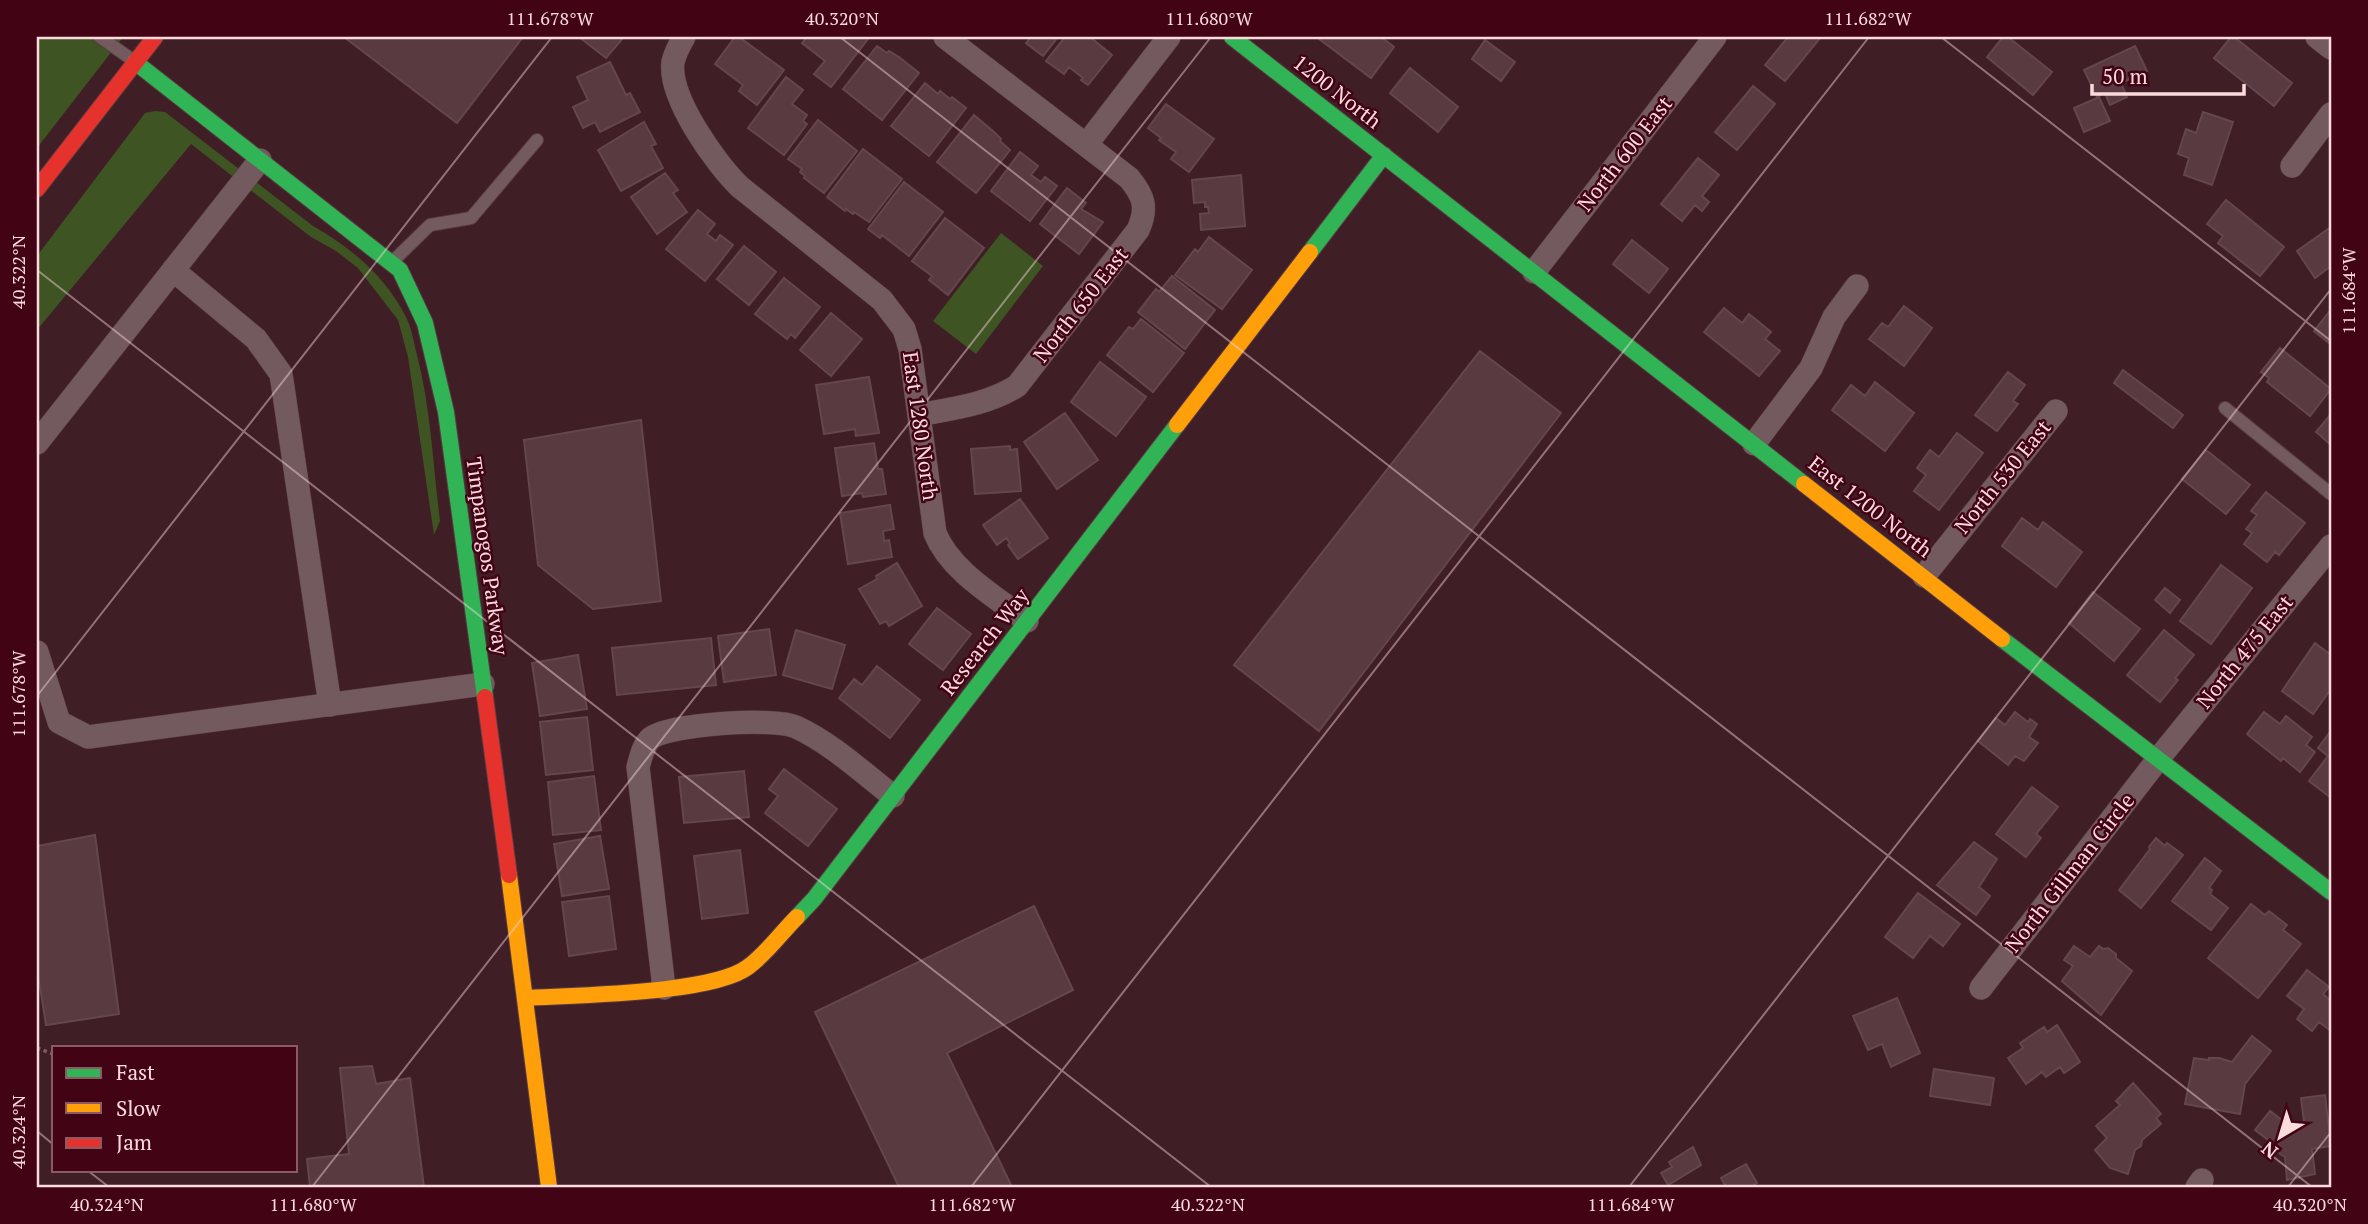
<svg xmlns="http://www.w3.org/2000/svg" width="2368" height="1224" viewBox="0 0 2368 1224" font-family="'PT Serif',serif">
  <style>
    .green { fill: #3e5422 }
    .building { fill: #583a40; stroke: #63474c; stroke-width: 2 }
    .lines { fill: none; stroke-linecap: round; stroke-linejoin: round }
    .lane-casing { stroke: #583b41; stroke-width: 14 }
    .street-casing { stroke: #583b41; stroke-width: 24 }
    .fast-casing { stroke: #583b41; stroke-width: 18 }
    .slow-casing { stroke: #583b41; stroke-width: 18 }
    .jam-casing { stroke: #583b41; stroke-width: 18 }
    .path { stroke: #745e62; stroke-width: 3.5; stroke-dasharray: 3.5 3.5; stroke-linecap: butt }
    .lane { stroke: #735a5e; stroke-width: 12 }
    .street { stroke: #735a5e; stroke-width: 23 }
    .fast { stroke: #30b455; stroke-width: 16 }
    .slow { stroke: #ff9f0a; stroke-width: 16 }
    .jam { stroke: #e5322d; stroke-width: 16 }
    .ticks { fill: none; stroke: #fbdadd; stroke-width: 2; stroke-opacity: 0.45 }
    .labels { text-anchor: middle; stroke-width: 5; stroke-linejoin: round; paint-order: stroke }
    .street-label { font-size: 21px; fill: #fbdadd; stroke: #420415 }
    .neatline { fill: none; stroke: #fbdadd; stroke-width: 2.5 }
    .ticks-label { font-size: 18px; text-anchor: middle; fill: #fbdadd }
  </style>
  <rect width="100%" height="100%" fill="#401e26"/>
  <path class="green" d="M37,37h86l-86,111z
    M155,111l10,1 148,114c39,22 74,52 94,93 5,11 7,25 10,36 14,54 16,111 23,166l-6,14 -26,-178 -10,-37 -40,-52 -22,-17 -25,-14 -120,-93 -154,186v-74l108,-143z
    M1001,233l42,33 -67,88 -43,-33z"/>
  <path class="building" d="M344,37h179l-66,86z
    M579,37h45l-18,21z
    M735,37h4l45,33 -27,35 -18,-14 4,-6 -28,-21z
    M807,37h58l3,2 -37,48 -17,-13 11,-13 -23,-18z
    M1031,37h27l-15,19 -17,-13z
    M1065,37h25l22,18 -24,30 -7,-5 2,-2 -14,-11 -5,7 -18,-13z
    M1320,37h61l13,10 -23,31 -52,-39z
    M1788,37h33l-36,44 -20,-16z
    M2003,37h5l44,35 -19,23 -46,-38z
    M2231,37h3l58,46 -18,23 -60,-48z
    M1485,40l30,22 -14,19 -29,-22z
    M877,46l10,7 2,-2 10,6 20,16 -37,47 -39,-31z
    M2135,46l12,25 -26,12 6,14 -17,8 -5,-12 -8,4 -13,-27z
    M610,62l16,33 4,-2 10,19 -40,20 -5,-10 -12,6 -10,-21 15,-7 -11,-23z
    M1410,68l48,39 -20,25 -48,-39z
    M786,77l17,13 -11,14 15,11 -4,6 4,3 -23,31 -36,-27z
    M925,83l13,11 2,-3 10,8 2,-2 14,11 -37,48 -38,-30z
    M1753,86l22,18 -38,46 -22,-18z
    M2099,97l11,24 -26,11 -10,-24z
    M1166,104l48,35 -25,33 -18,-13 5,-7 -17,-12 2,-2 -13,-10z
    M2203,112l30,10 -21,63 -28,-10 5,-17 -11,-4 8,-25 10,4z
    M974,115l20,17 7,7 -1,2 10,9 -34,43 -39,-31z
    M818,120l39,31 -33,42 -20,-15 1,-2 -5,-4 2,-3 -14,-10z
    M644,122l12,22 -5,2 12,22 -42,23 -23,-41z
    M863,149l39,30 -33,43 -15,-10 -1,2 -7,-5 -1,2 -18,-14z
    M1020,152l18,14 -7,9 10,7 4,-5 12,9 -27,35 -39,-30z
    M1698,158l21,17 -17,21 7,6 -7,9 -7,-6 -13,16 -21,-17z
    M665,173l13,17 -5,3 14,19 -30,22 -26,-37z
    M1241,175l4,51 -44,4 -1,-16 9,-1 -1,-6h-3v-5l-11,1 -2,-23z
    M904,182l39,30 -34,44 -27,-21 -2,3 -12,-9z
    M1067,188l19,15 -5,6 22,13 -24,32 -39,-30z
    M2226,200l58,47 -24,29 -42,-33 5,-7 -16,-12z
    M698,210l17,14 -8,10 9,7 4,-6 13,10 -28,36 -39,-32z
    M945,218l39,30 -36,47 -19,-15 3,-4 -20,-15z
    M2331,227v39l-16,12 -18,-27z
    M1209,237l43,33 -30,39 -47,-34 20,-26 3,3z
    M1632,240l36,29 -19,24 -36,-29z
    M744,246l32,26 -27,33 -32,-26z
    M1172,276l43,34 -30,39 -47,-37 18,-23 3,3z
    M784,278l36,29 -25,31 -4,-4 -4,5 -32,-25z
    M1904,306l28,22 -28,38 -35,-27 13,-16 6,4z
    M1724,308l18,15 7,-9 22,18 -6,7 15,12 -21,25 -55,-44z
    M2329,312l2,2 -2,29 -15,-12z
    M831,313l31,26 -31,37 -31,-26z
    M1141,319l43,34 -31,39 -46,-37 22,-28 4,2z
    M2280,348l51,41 -21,27 -43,-34 2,-4 -8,-6z
    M1480,351l81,62 -242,318 -85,-66z
    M1100,362l46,35 -30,39 -45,-34z
    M2123,370l60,45 -10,13 -59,-45z
    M2008,372l17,13 -12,16 5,3 -21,27 -22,-16z
    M869,377l10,56 -23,3 -1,-7 -31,5 -8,-49z
    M1875,382l39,31 -29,38 -53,-41 19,-25 14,11z
    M1065,413l33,47 -41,29 -33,-47z
    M2331,414v31l-15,-13z
    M641,420l20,181 -68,8 -55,-44 -14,-125z
    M1957,433l26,20 -44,57 -25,-19 12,-16 -9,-7 13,-18 9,7z
    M874,443l4,26h4l4,25 -23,3 -1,-4 -20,3 -7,-48z
    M1010,446v4l7,-1 4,42 -46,3 -4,-45z
    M2206,450l44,35 -24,29 -44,-35z
    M2266,492l39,31 -26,32 -4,-3 -8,10 -23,-18 8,-11 -6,-4 11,-14 -6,-4z
    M1020,499l28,39 -30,21 -10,-14 2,-2 -4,-5 -9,7 -14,-20z
    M890,505l4,24 -11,2 1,10 5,-1 3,17 -44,7 -8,-51z
    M2022,518l16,12 5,-8 39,30 -26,35 -54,-41z
    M897,563l25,43 -33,20 -3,-5 -6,3 -21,-35 18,-10 -1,-3z
    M2221,565l31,23 -41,56 -31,-23z
    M2165,588l15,12 -10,13 -15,-13z
    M2093,592l47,37 -26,32 -45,-38z
    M937,608l34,26 -28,36 -34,-26z
    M769,629l7,46 -52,7 -6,-46z
    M796,630l49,15 -13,44 -49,-14z
    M2164,630l30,25 -19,23 3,2 -18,22 -33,-27z
    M711,638l5,47 -99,10 -5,-47z
    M2315,643l16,12v34l-18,25 -31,-23z
    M578,655l9,54 -47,7 -8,-53z
    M877,666l43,34 -30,38 -51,-40 15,-19 8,6z
    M2015,712l13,10 2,-3 7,5 -8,13 9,6 -14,18 -9,-5 -7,9 -30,-24 18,-23 9,7z
    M2264,712l16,12 6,-8 26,21 -6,8 9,7 -15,20 -17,-14 -2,3 -34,-27z
    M587,717l6,53 -47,5 -6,-53z
    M2330,732l1,1v65l-22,-17 19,-25 -10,-8z
    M784,769l53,40 -29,37 -43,-33 13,-17 -9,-7z
    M744,771l5,46 -65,6 -5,-46z
    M594,776l7,54 -48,5 -5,-53z
    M2032,787l26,20 -22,27 5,4 -15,19 -30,-23z
    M95,835l24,179 -73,11 -9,-57v-122z
    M600,836l9,53 -47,7 -8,-52z
    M2156,838l9,8 2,-3 16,12 -42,53 -22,-18 31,-41 -1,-2z
    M1974,842l23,17 -18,28 11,9 -14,19 -39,-30z
    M740,850l8,63 -46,6 -8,-63z
    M2205,858l16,13 -12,17 3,2 -2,4 18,14 -17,22 -39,-29z
    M1918,893l42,31 -17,22 -13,-10 -17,22 -28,-21z
    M609,896l7,53 -47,7 -7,-54z
    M2251,904l14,11 4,-4 18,14 -4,5 18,14 -43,54 -50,-40z
    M1034,906l39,84 -126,63 65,134h-113l-84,-175z
    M2074,946l16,11 9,-11 4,3 5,-1 8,6v4l16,13 -31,44 -39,-34 11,-15 -9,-6z
    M2307,970l22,17 -6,7 7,6 1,-2v33l-12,-9 -7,9 -15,-12 7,-10 -17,-13z
    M1897,998l23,55 -29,14 -9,-23 -14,6 -15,-34z
    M2057,1025l23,37 -16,11 -4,-6 -14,10 -4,-5 -16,12 -18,-26 15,-10 -3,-5 24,-16 3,5z
    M2252,1036l19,15 -26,33 -5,30 -55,-10 9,-46 15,2v-2h10l13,4z
    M372,1066l4,18 34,-6 14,109h-114l-3,-28 42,-5 -9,-86z
    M1934,1069l60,9 -4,27 -60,-9z
    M2133,1083l28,31 -5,4 5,6 -19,16 -1,6 -6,4 -7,24 -18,-6 -15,-18 12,-12 -11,-12 24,-21 -4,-4z
    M2325,1095l6,51 -19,3 3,25 -28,6 -2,-23 -5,-3 -1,-6 -24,-18 15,-19 21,16 3,-4 10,-1 -3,-24z
    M1693,1147l8,18 -33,20 -7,-12 11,-6 -3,-5z
    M1746,1164l11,19 -7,4h-24l-5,-9z"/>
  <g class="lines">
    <g class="lane-casing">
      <path id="lane" d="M100,37l34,24
        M391,263l39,-38 41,-7 66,-78
        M2225,408l106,86"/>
    </g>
    <g class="street-casing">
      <path id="street" d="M684,37c-4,7 -9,16 -11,25 -5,35 43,102 67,125l142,113 22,29 6,20 25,184c15,38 61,64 92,88
        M2317,37l14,11
        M1086,145l83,-108
        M2292,166l39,-52
        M173,270l83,69 25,35 49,331
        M1534,272l181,-235
        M919,415c35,-7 67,-10 98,-29l121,-156c10,-22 6,-34 -9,-52l-184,-141
        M37,443l223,-283
        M1754,444l57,-76 23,-51 23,-31
        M1924,576l132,-165
        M37,652l22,70 29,15 395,-53
        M664,988l-26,-221c3,-10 5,-22 13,-29 20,-14 122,-21 145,-11 35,16 66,45 97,69
        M1981,988l178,-230 172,-212
        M2197,1187l5,-7"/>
    </g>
    <g class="fast-casing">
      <path id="fast" d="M1232,37l572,447
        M135,62l265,208 25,53 21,89 39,285
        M1310,252l74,-97
        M2002,639l329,253
        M797,917l17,-18 363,-474"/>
    </g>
    <g class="slow-casing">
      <path id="slow" d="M1177,425l133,-173
        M1804,484l198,155
        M509,875l40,312
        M526,998c50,-3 186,-4 222,-31 18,-13 33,-34 49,-50"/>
    </g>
    <g class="jam-casing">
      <path id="jam" d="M37,189l118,-152
        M485,697l24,178"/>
    </g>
    <path class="path" d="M37,1048l16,6"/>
    <use href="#lane" class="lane"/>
    <use href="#street" class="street"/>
    <use href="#fast" class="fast"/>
    <use href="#slow" class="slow"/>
    <use href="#jam" class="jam"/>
  </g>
  <path class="ticks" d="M840,37l1472,1150M1941,37l390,304M37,270l1174,917M37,696l515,-659M37,1131l17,14M87,1170l22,17M312,1187l899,-1150M971,1187l898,-1150M1629,1187l702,-898M2288,1187l43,-55"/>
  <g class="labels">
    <g class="street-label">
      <text transform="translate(1337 92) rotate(38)" y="7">1200 North</text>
      <text transform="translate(1625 154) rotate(-52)" y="7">North 600 East</text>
      <text transform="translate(1081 305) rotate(-52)" y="7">North 650 East</text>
      <text transform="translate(920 426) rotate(82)" y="7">East 1280 North</text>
      <text transform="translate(2003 477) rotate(-51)" y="7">North 530 East</text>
      <text transform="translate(1870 507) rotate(38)" y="7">East 1200 North</text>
      <text transform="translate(487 556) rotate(82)" y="7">Timpanogos Parkway</text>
      <text transform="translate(985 642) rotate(-52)" y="7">Research Way</text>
      <text transform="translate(2245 652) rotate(-51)" y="7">North 475 East</text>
      <text transform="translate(2070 873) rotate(-52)" y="7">North Gillman Circle</text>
    </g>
  </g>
  <rect width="2368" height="1224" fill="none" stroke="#420415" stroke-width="77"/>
  <rect x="52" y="1046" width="245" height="126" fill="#420415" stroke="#8c5a65" stroke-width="2"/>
  <rect x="66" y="1068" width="35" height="10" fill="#30b455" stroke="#8c5a65" stroke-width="2"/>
  <text x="116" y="1080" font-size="21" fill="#fbdadd">Fast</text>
  <rect x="66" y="1103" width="35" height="10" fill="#ff9f0a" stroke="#8c5a65" stroke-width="2"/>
  <text x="116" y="1116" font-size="21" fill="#fbdadd">Slow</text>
  <rect x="66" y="1138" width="35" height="10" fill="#e5322d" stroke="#8c5a65" stroke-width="2"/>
  <text x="116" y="1150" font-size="21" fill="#fbdadd">Jam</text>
  <g transform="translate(2280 1137) rotate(218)" stroke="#420415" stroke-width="5" paint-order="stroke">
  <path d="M0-5L12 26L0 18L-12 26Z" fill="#fbdadd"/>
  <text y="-10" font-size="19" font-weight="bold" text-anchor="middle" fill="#fbdadd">N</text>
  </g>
  <path d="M2092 84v10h152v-10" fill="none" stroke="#fbdadd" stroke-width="3.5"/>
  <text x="2102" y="84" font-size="21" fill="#fbdadd" stroke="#420415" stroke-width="5" paint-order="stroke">50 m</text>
  <rect x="38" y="38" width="2292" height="1148" class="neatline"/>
  <g class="ticks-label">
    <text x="550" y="25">111.678°W</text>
    <text x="842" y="25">40.320°N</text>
    <text x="1209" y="25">111.680°W</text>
    <text x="1868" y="25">111.682°W</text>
    <text transform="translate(19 272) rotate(-90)" y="6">40.322°N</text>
    <text transform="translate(2349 291) rotate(-90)" y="6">111.684°W</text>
    <text transform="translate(19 694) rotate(-90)" y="6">111.678°W</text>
    <text transform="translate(19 1132) rotate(-90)" y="6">40.324°N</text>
    <text x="107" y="1211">40.324°N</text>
    <text x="313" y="1211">111.680°W</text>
    <text x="972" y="1211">111.682°W</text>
    <text x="1208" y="1211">40.322°N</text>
    <text x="1631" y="1211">111.684°W</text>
    <text x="2310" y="1211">40.320°N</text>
  </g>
</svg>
